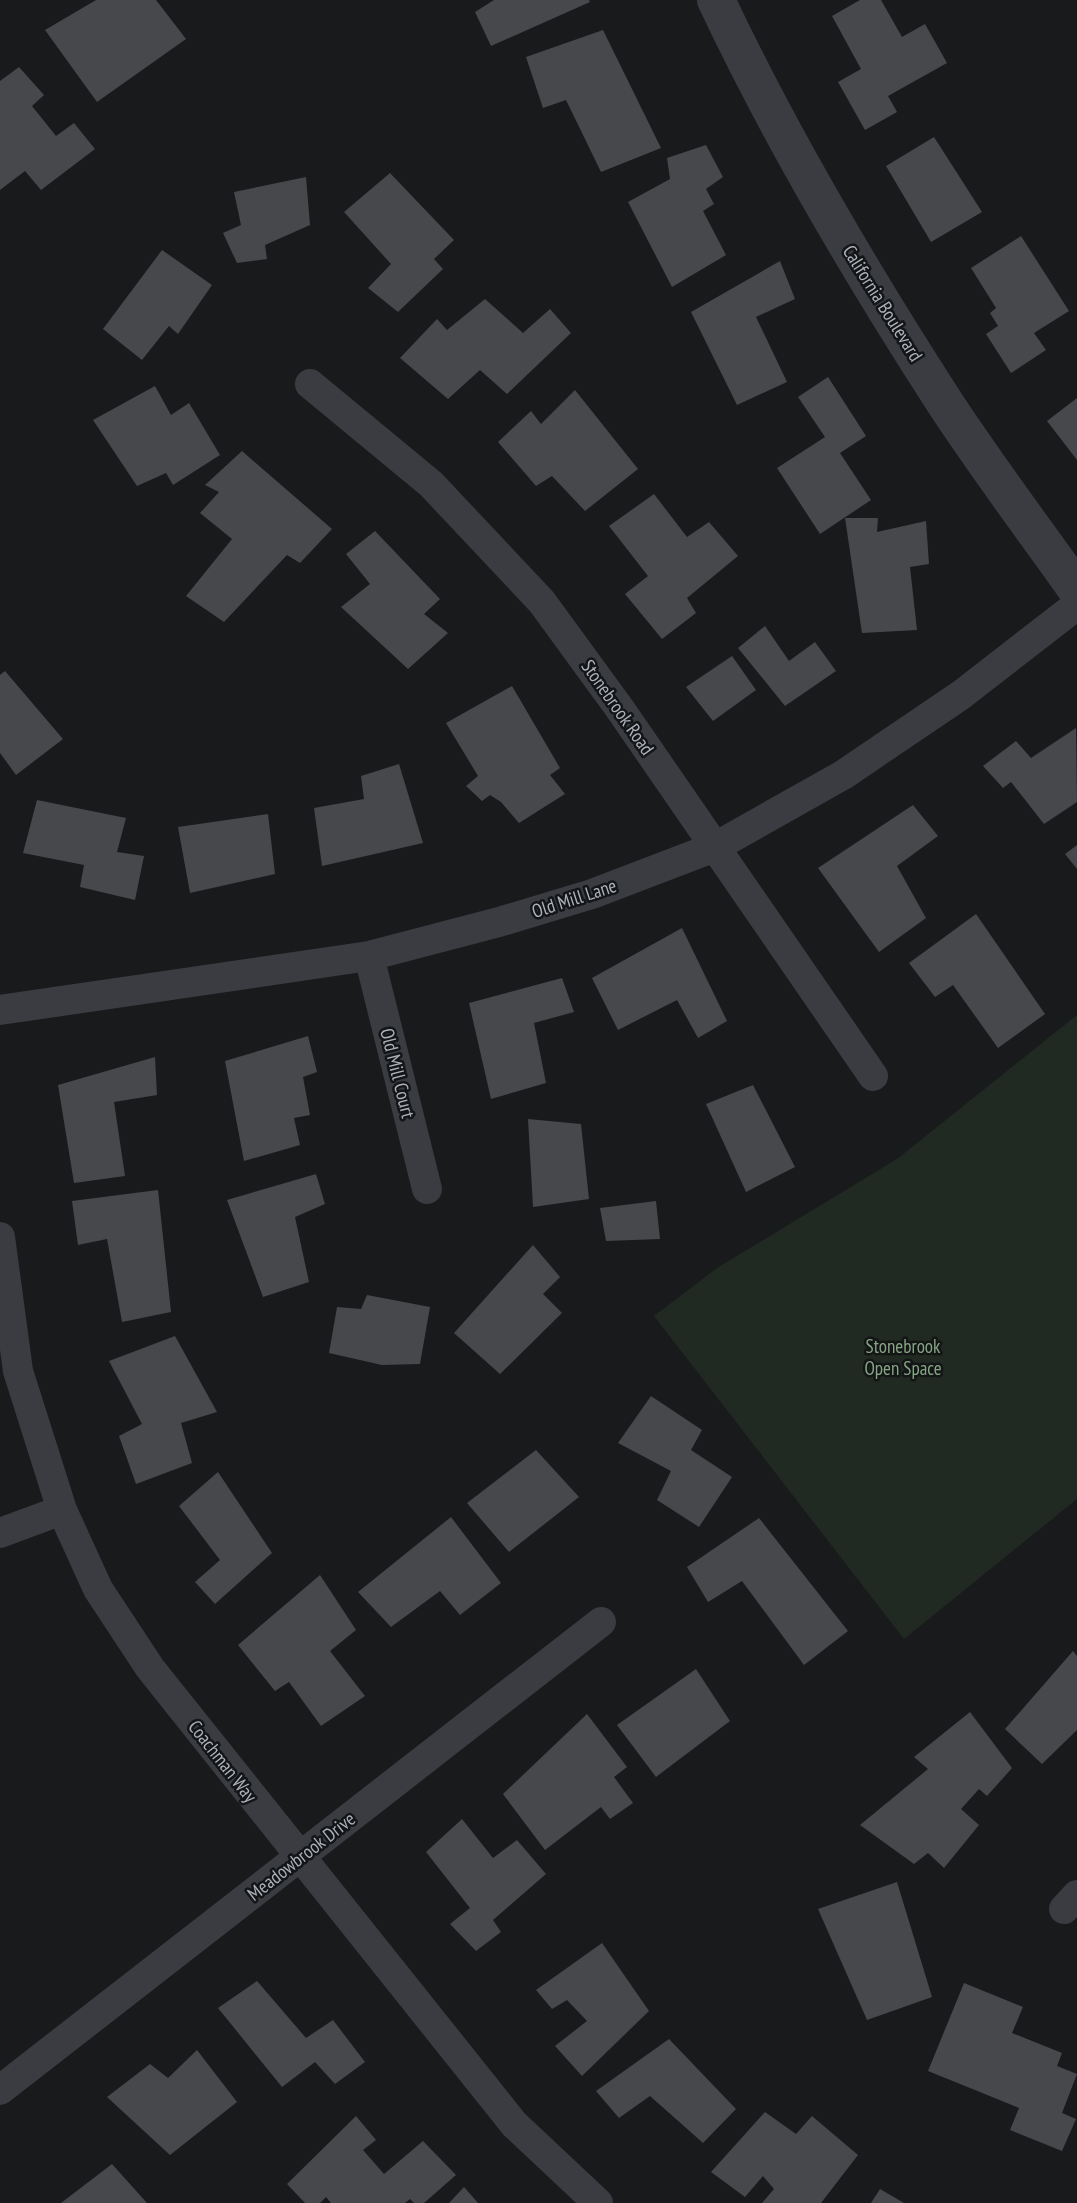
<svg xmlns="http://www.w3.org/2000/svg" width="1077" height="2203" viewBox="0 0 1077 2203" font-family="'PT Sans Narrow',sans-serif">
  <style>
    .green { fill: #212a22 }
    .building { fill: #46484c }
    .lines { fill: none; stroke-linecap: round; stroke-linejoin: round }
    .minor { stroke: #3a3c41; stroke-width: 30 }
    .tertiary { stroke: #3a3c41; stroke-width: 38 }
    .labels { text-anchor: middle; stroke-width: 5; stroke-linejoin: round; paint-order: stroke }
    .street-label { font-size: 19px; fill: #acb2bb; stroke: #141517 }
    .park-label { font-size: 19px; fill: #85a683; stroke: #141517 }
  </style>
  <rect width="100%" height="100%" fill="#191a1c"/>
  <path class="green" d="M1077,1015v484l-173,140 -250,-323 63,-48 180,-109z"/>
  <path class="building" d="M96,0h60l30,39 -89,63 -52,-72z
    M494,0h95l1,2 -99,44 -16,-34z
    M860,0h21l21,37 23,-13 22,39 -59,33 9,16 -32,18 -27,-48 23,-13 -29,-53z
    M603,30l58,118 -60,24 -35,-72 -23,8 -17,-51z
    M19,67l25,28 -12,11 24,30 18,-13 21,26 -54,41 -16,-19 -25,19v-109z
    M934,137l48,75 -51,30 -45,-76z
    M706,145l17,32 -17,12 8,15 -11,7 23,44 -54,32 -44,-85 42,-23 -3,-21z
    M390,173l64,67 -20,19 9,10 -45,43 -30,-24 23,-24 -47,-52z
    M306,177l4,48 -45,20 2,14 -30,4 -14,-30 18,-8 -7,-33z
    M1021,236l48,75 -35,22 12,17 -35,23 -25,-39 12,-8 -8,-13 6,-5 -25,-40z
    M162,250l50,35 -34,49 -9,-8 -27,34 -39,-31z
    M780,261l15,38 -39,18 31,65 -50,23 -46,-93z
    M485,299l38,34 27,-24 21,24 -64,61 -27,-24 -32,29 -48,-41 37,-39 10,11z
    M828,377l38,59 -26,17 31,47 -51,34 -43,-66 48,-31 -27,-40z
    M155,386l16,29 18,-12 31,52 -47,30 -7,-12 -29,13 -44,-66z
    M575,390l63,79 -53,42 -33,-35 -16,10 -38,-44 33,-31 10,13z
    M1077,398v62l-30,-39z
    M242,451l90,78 -32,34 -13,-8 -63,67 -38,-26 46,-57 -32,-26 19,-21 -14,-7z
    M654,494l33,43 22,-15 29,34 -51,42 9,15 -34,26 -37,-45 23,-18 -39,-50z
    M845,518h33l-1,14 49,-11 3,43 -19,3 7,63 -55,3z
    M375,531l65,68 -16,15 24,19 -40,36 -67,-62 29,-23 -24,-30z
    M765,626l24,35 26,-19 21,29 -51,35 -47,-58z
    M732,656l24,34 -43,31 -27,-34z
    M5,671l58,68 -47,36 -16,-22v-78z
    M512,686l48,82 -10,7 15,19 -46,29 -18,-21 -11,-7 -8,6 -16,-15 12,-10 -32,-53z
    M1076,728l1,74 -33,22 -33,-42 -8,6 -20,-22 33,-25 15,17z
    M399,764l24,79 -101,23 -8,-58 50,-9 -3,-23z
    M37,800l89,18 -9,34 27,4 -9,44 -55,-13 4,-22 -61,-12z
    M913,805l25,31 -41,30 29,52 -47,34 -61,-84z
    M268,814l7,60 -85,19 -12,-66z
    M1077,845v24l-12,-15z
    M976,914l69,100 -47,34 -45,-63 -18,12 -26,-34z
    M682,928l45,93 -29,17 -21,-38 -59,30 -26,-52z
    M562,978l12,34 -40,11 12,60 -55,16 -22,-96z
    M308,1036l9,36 -14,5 7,38 -16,3 6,27 -56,16 -19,-100z
    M155,1057l2,38 -43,7 11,74 -51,7 -16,-98z
    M753,1085l42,82 -49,25 -40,-88z
    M528,1119l53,5 8,75 -56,8z
    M316,1174l9,30 -30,13 14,65 -46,15 -36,-97z
    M158,1190l13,122 -49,10 -15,-83 -29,6 -6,-44z
    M656,1201l4,38 -54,2 -6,-33z
    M533,1245l27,32 -17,17 19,19 -62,61 -46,-41z
    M367,1295l63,12 -10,57 -38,1 -53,-12 8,-46 24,2z
    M175,1336l42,76 -36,11 11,40 -56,21 -17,-48 23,-12 -33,-63z
    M651,1396l51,34 -11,20 41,27 -33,50 -42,-27 14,-29 -53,-28z
    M536,1450l43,47 -70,55 -42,-49z
    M218,1472l54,81 -57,51 -20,-22 25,-22 -41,-54z
    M451,1517l50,66 -41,32 -20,-24 -49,36 -33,-35z
    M759,1518l89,113 -44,34 -62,-84 -34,21 -21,-35z
    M320,1575l36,55 -26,21 35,45 -44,30 -32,-44 -14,9 -37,-46z
    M1073,1651l4,5v74l-35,34 -37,-35z
    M696,1669l34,52 -74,56 -39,-52z
    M970,1712l42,56 -25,28 -8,-7 -18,20 18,16 -35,43 -16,-15 -14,11 -54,-39 68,-56 -14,-12z
    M587,1714l40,53 -13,10 19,26 -23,16 -9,-12 -56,43 -42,-56z
    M462,1819l31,39 24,-18 29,34 -53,46 8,12 -25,19 -26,-27 20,-16 -44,-56z
    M897,1882l35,115 -65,23 -49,-111z
    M602,1943l47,68 -67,65 -27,-30 32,-25 -20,-21 -15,9 -16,-19z
    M257,1981l49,57 27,-18 32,42 -30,22 -20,-22 -33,25 -64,-79z
    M964,1983l59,24 -11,26 50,20 -5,13 20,8 -15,39 14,6 -14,32 -52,-21 9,-22 -91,-37z
    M669,2039l67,70 -33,34 -53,-47 -31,22 -23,-27z
    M197,2050l40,52 -67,53 -63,-58 43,-33 18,14z
    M765,2112l31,22 16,-18 46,39 -37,48h-59l12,-14 -11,-13 -18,21 -34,-25z
    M356,2116l20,24 -13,10 21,24 39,-33 33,34 -32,28h-10l-4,-4 -5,4h-74l-5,-6 -6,6h-15l-18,-19z
    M112,2164l35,39h-86z
    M464,2187l14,16h-29z
    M880,2189l24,14h-33z"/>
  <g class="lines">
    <path class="minor" d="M310,384l121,100 111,118 78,107 253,367
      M369,956l58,233
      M0,1010l369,-54 130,-34 93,-28 123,-47 128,-72 118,-80 116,-90
      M0,1237l18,134 44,139 36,79 52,79 364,456 84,79
      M0,1533l62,-23
      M1064,1909l13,-14
      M0,2090l601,-468"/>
    <path class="tertiary" d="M716,0c66,140 145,273 229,403 42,64 88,125 132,187"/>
  </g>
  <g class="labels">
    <g class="street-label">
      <text transform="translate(883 303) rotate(58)" y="7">California Boulevard</text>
      <text transform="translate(618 707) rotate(55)" y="7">Stonebrook Road</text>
      <text transform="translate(574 898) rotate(-18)" y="7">Old Mill Lane</text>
      <text transform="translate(398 1073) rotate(76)" y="7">Old Mill Court</text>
      <text transform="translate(223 1761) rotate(52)" y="7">Coachman Way</text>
      <text transform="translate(301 1856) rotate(-38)" y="7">Meadowbrook Drive</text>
    </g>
    <g class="park-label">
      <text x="903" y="1353">Stonebrook<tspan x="903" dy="22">Open Space</tspan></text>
    </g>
  </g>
</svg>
